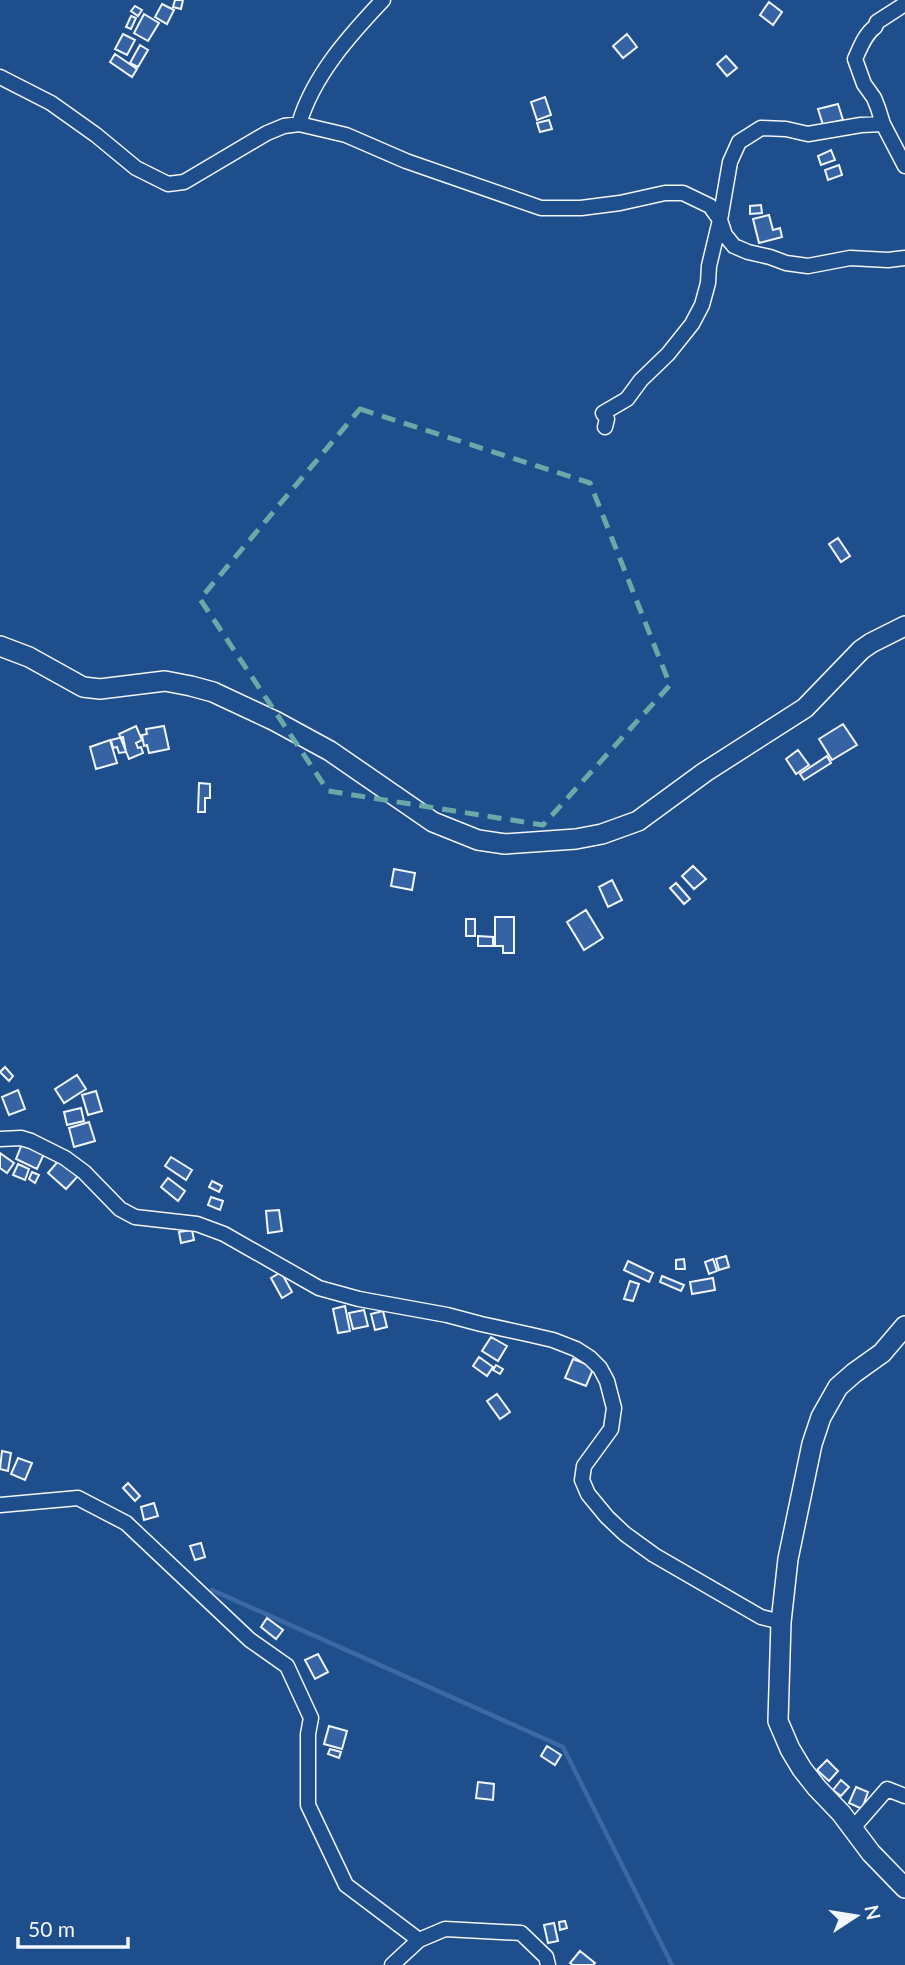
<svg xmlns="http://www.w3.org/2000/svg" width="905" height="1965" viewBox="0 0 905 1965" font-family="Lato,sans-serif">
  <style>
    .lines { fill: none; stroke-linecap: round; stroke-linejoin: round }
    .stream { stroke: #3b69a3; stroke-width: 4.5 }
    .building { fill: #3563a3; stroke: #f2f6ff; stroke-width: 2 }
    .street-casing { stroke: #f2f6ff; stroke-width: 17 }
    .secondary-casing { stroke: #f2f6ff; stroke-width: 22 }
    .street { stroke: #1f4e8c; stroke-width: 14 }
    .secondary { stroke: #1f4e8c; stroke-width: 19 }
    .marked { fill: none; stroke: #6aa9a8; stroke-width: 5; stroke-dasharray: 14 9; stroke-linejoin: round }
  </style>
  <rect width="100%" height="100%" fill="#1f4e8c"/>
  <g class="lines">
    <path class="stream" d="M212,1590l351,157 109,218"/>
  </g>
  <path class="building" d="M175,0h8l-2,9 -8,-2z
    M769,2l13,10 -9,13 -13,-10z
    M162,4l12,6 -7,14 -12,-7z
    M135,6l7,4 -4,6 -7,-5z
    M144,14l15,9 -11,18 -14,-8z
    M131,16l5,2 -5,11 -5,-2z
    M123,34l12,6 -8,15 -12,-6z
    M627,34l10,13 -14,11 -10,-12z
    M140,45l8,5 -10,17 -8,-4z
    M115,54l22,15 -5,8 -22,-15z
    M726,56l11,12 -10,8 -10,-12z
    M545,97l6,18 -14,5 -6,-18z
    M838,104l5,16 -20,5 -5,-16z
    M549,120l3,9 -12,3 -3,-9z
    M831,150l4,10 -14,5 -3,-9z
    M839,165l3,10 -14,5 -3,-10z
    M761,205l1,8 -12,1v-8z
    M769,215l4,15 7,-2 2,9 -23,6 -6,-24z
    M838,538l12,18 -9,6 -12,-18z
    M843,724l14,21 -25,15 -13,-21z
    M136,726l6,14 -6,3 2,5 3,-1 2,6 -14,6 -10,-25z
    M164,726l5,23 -20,4 -2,-8 -3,1 -2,-11 5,-1 -1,-5z
    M123,737l3,15 -7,1 -2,-6 -4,1 -2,-8z
    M110,740l7,23 -21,6 -6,-22z
    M798,750l11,15 -13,9 -10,-15z
    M827,756l4,7 -27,17 -4,-6z
    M199,783l11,1v14h-5v14h-7z
    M693,866l13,13 -12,10 -12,-13z
    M394,869l21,4 -3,17 -21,-4z
    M612,880l10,20 -14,7 -9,-20z
    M676,883l14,16 -6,5 -14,-16z
    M586,910l17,28 -19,12 -17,-28z
    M495,917h19v36h-11v-7h-8z
    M466,919h9v17h-9z
    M478,936l15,1v9h-15z
    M5,1067l8,9 -4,5 -9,-9z
    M77,1075l9,14 -22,14 -9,-14z
    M18,1090l7,19 -16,6 -7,-18z
    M96,1091l6,20 -14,4 -6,-20z
    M81,1108l3,13 -17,4 -3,-13z
    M89,1122l6,19 -21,6 -5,-19z
    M22,1144l22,10 -7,15 -21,-10z
    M0,1153l14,10 -7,10 -7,-5z
    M171,1157l21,13 -6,10 -21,-14z
    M60,1159l18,17 -12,13 -18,-16z
    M18,1164l11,5 -4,11 -12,-5z
    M32,1172l7,3 -4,8 -6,-4z
    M168,1178l17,13 -7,10 -17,-14z
    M212,1181l10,5 -3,6 -10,-5z
    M211,1197l12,4 -3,9 -12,-5z
    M279,1210l3,21 -14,2 -2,-22z
    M192,1230l2,10 -13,3 -2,-11z
    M726,1256l3,11 -10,3 -3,-11z
    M684,1259l1,10h-9v-9z
    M713,1259l4,12 -8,3 -4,-12z
    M628,1261l25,12 -4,9 -25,-12z
    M281,1272l11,20 -10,6 -11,-20z
    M662,1276l22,9 -3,6 -21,-9z
    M713,1278l2,12 -23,4 -2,-12z
    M630,1281l9,3 -6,17 -9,-2z
    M345,1306l5,25 -12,2 -5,-24z
    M364,1310l4,16 -15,3 -4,-16z
    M383,1311l4,16 -12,3 -4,-16z
    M491,1337l16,9 -9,15 -16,-10z
    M479,1357l14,10 -6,9 -14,-10z
    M573,1359l21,8 -8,19 -21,-8z
    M496,1365l7,4 -3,5 -7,-4z
    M497,1394l13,18 -10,7 -13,-18z
    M2,1451l9,2 -3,18 -8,-2z
    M18,1458l14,5 -7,17 -14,-6z
    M128,1483l12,13 -5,5 -12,-13z
    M154,1503l4,13 -14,4 -3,-13z
    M201,1543l4,14 -10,3 -5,-14z
    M267,1618l16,12 -7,9 -15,-12z
    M318,1654l10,18 -13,7 -10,-19z
    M329,1726l18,5 -5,18 -18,-5z
    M547,1746l14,9 -6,10 -14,-9z
    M330,1749l11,3 -2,6 -11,-4z
    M827,1760l11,11 -9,10 -12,-11z
    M841,1780l8,7 -8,9 -8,-6z
    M478,1782l16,2 -1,16 -17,-2z
    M856,1787l12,5 -6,17 -13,-6z
    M565,1921l2,7 -7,2 -1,-8z
    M554,1923l4,18 -10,2 -4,-18z
    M580,1951l15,12 -2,2h-20l-3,-2z"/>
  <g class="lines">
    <g class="street-casing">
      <path id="street" d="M0,77l51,26 45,32 40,33 32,16 16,-2 83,-49 17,-7 15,-2 47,11 60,26 135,47h40l39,-5 45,-10h18l27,13 10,14 5,15 9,11 14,6 22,5 16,6 22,3 42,-8 38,2 17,-2
        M299,124c14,-48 50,-88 84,-124
        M883,124l-5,-16 -4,-10 -10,-14 -9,-25c5,-11 10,-25 20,-32l2,-5 28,-18
        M605,427l2,-8 -4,-6 24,-14 14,-19 27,-26 24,-30 10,-19 6,-22 1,-17 11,-46 10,-58 9,-20 22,-14 25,1 22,5 53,-9 22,-1 22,42
        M0,1139l21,-1 10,3 34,17 19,14 36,37 15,8 62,7 27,10 95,54 40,11 88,16 34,9 46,10 26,6 23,9 14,9 10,10 7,13 7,27 -3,21 -27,37 -2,14 6,14 19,23 18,17 29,21 107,62 20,5
        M0,1505l78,-7 48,25 124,117 37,26 24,52 -3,16v71l38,80 73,55 26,-11 76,4 25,24 2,8
        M853,1828l34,-39 18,7
        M392,1965l27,-25"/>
    </g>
    <g class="secondary-casing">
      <path id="secondary" d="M0,646l29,11 54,30 17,2 65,-8 26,5 22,6 62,29 55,30 103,71 45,18 27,4 71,-5 26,-5 36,-13 67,-49 100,-64 56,-58 10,-7 34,-17
        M905,1326l-23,27 -28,20 -16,14 -17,30 -9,27 -24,115 -7,63 -3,99 12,28 12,20 15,19 24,25 30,40 34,35"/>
    </g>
    <use href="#street" class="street"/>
    <use href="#secondary" class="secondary"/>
  </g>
  <path class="marked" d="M360,409l230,74 80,202 -127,140 -215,-34 -128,-192z"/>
  <g transform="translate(856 1916) rotate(78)" stroke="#1f4e8c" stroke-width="5" paint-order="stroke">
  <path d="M0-5L12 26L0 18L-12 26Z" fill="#f2f6ff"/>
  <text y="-10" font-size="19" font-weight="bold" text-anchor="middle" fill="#f2f6ff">N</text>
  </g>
  <path d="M18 1937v10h110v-10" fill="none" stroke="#f2f6ff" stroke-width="3.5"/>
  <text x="28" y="1937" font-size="21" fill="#f2f6ff" stroke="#1f4e8c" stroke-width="5" paint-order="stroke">50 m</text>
</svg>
